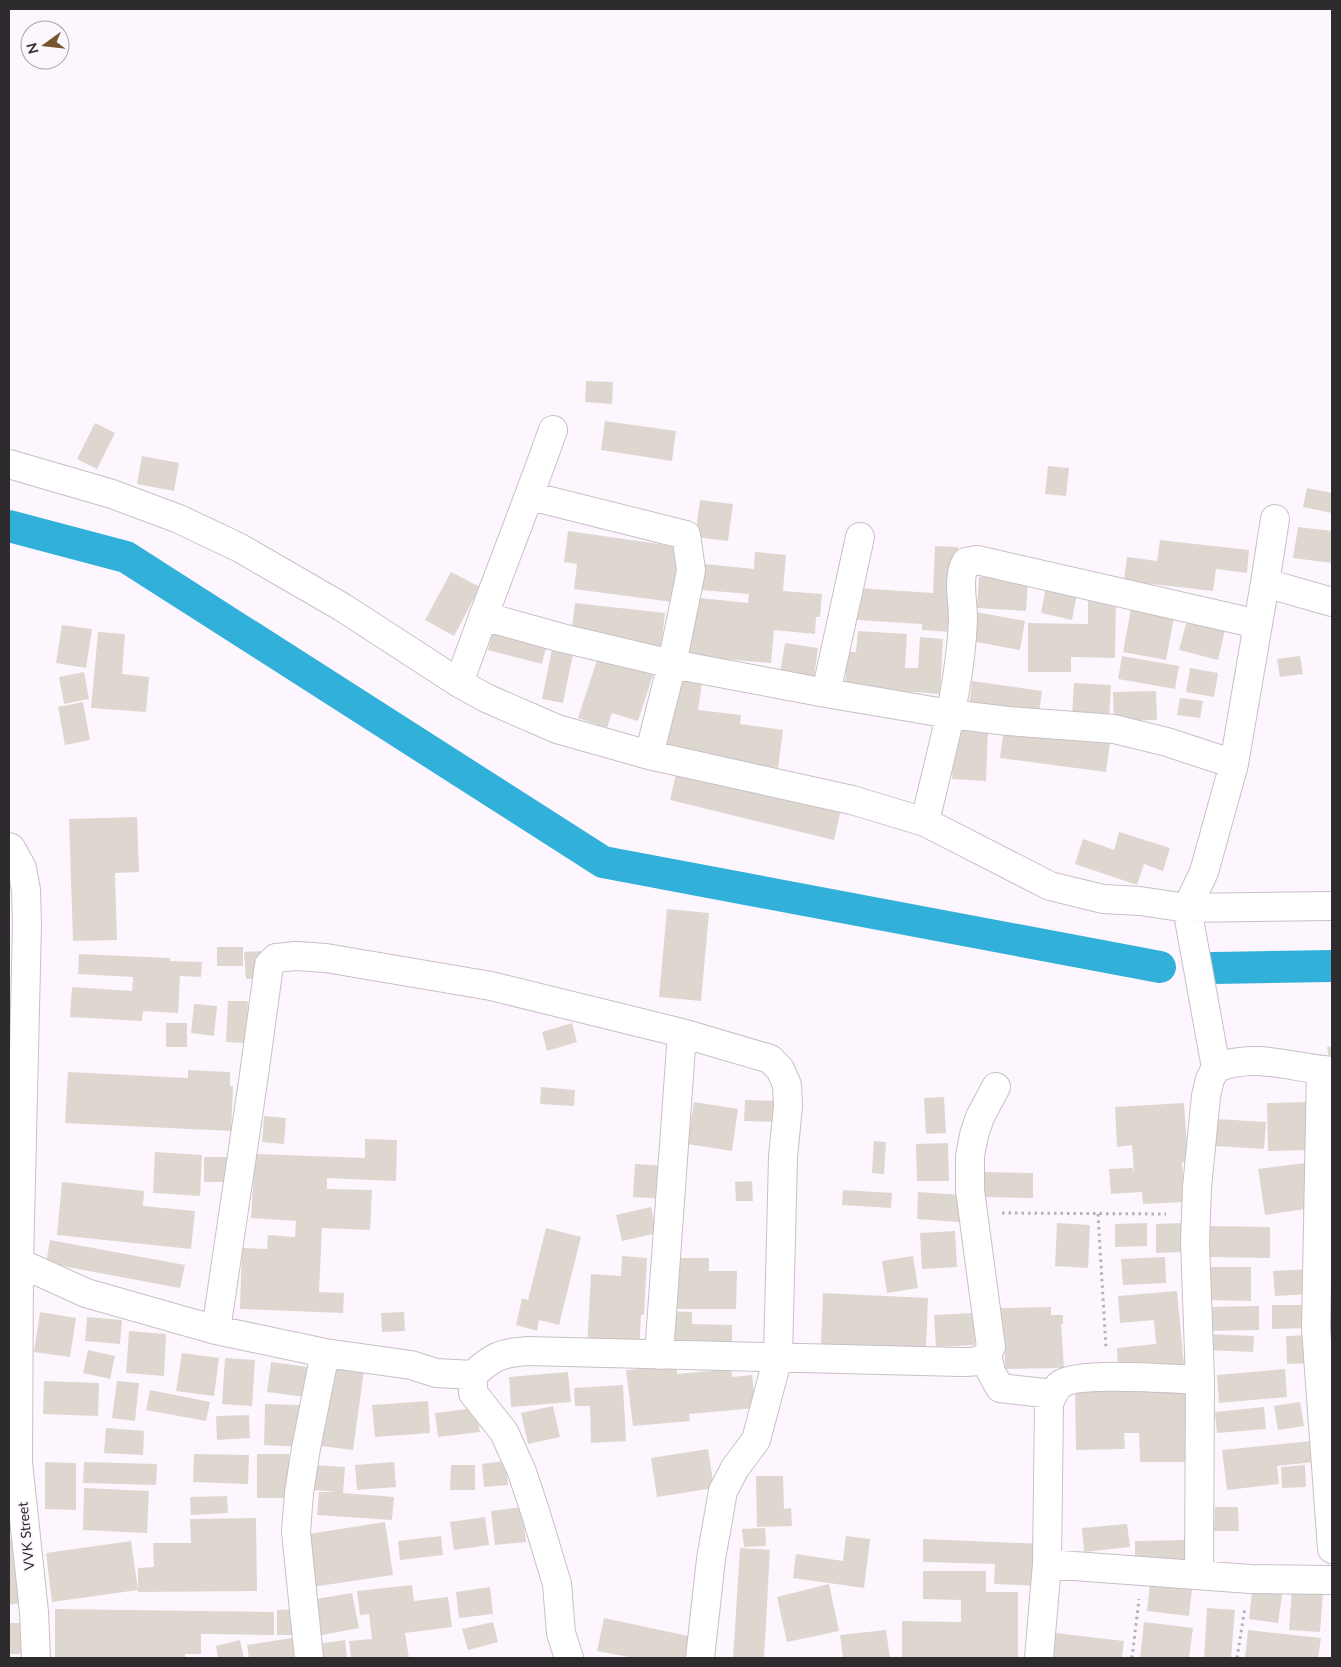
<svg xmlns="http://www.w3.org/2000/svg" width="1341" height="1667" viewBox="0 0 1341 1667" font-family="Lato,sans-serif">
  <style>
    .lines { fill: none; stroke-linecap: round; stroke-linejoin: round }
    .canal { stroke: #31b1d9; stroke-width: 32 }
    .building { fill: #ded7cf }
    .minor-casing { stroke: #c7c0c7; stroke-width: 30 }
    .path { stroke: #b6afb6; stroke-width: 3; stroke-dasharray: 2.5 4; stroke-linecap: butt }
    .minor { stroke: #fff; stroke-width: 28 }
    .labels { text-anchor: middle; stroke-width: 4; stroke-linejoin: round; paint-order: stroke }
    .street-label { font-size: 14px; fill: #2e2b2e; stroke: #fef6fe }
  </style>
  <rect width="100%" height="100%" fill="#fef6fe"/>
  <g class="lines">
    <path class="canal" d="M9,526l117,31 477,305 557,105
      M1213,968l119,-2"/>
  </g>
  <path class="building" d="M586,381l27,1 -1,22 -27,-2z
    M605,421l71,10 -4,30 -71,-11z
    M95,423l20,10 -18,36 -20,-10z
    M142,456l37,7 -5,28 -37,-7z
    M1048,466l21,2 -3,28 -21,-2z
    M1307,488l25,5v20l-29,-6z
    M700,500l33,4 -5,37 -33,-4z
    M1298,527l34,4v32l-39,-5z
    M568,531l112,16 -8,55 -98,-13 3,-25 -13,-2z
    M1160,540l89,10 -2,23 -31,-4 -3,22 -89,-10 3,-24 30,4z
    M935,546l23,1 -6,85 -30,-2v-6l-66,-4 2,-32 75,5z
    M755,552l31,3 -3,36 39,3 -2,23h-4l-1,17 -41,-4 -3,33 -84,-7 4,-59 57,6 1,-9 -47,-4 3,-26 49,5z
    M451,572l29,15 -26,49 -29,-16z
    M979,577l49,3 -2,31 -49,-3z
    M1046,587l31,7 -5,26 -31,-7z
    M1088,599h28l-1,59 -44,-1v15h-43v-49l60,1z
    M575,603l90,10 -4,34 -90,-11z
    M1131,609l43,8 -8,43 -43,-8z
    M976,612l49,9 -5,29 -49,-9z
    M1187,620l38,10 -7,30 -39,-10z
    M62,625l30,4 -6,39 -30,-5z
    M494,628l54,12 -6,24 -54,-14z
    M858,631l49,3 -2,34h13l2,-31 23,2 -3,55 -95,-7 2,-35h9z
    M98,632l27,2 -3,40 27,3 -3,35 -55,-4z
    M785,643l33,5 -4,30 -34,-5z
    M552,649l21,5 -10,49 -21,-4z
    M1122,656l57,10 -4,23 -57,-10z
    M1300,656l3,18 -23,3 -3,-18z
    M598,657l55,18 -15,46 -26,-8 -5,15 -29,-10z
    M1190,668l28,5 -4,24 -28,-5z
    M84,672l5,27 -25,5 -5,-27z
    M672,679l30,4 -4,27 43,5 -1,9 43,6 -5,38 -116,-17z
    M972,681l70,10 -3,22 -70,-8z
    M1074,683l37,2 -2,34 -37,-2z
    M1156,691l1,29 -43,1 -1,-29z
    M1180,698l23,3 -3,17 -23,-3z
    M83,702l7,38 -25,5 -7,-38z
    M1004,728l106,14 -4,30 -106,-14z
    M954,729l34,1 -2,51 -34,-2z
    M677,769l164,40 -7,31 -164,-40z
    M137,817l2,55 -24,1 2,67 -44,1 -4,-122z
    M1119,832l51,16 -7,23 -19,-7 -7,21 -62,-21 8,-25 31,11z
    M667,909l42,4 -8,88 -42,-4z
    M217,947h26v19h-26z
    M263,951l1,27 -18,1 -2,-27z
    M79,954l91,4v3l32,1 -1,15 -21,-1 -2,37 -35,-2 -1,10 -72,-4 2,-30 60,4 1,-14 -55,-3z
    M228,1001h20l-2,42 -20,-1z
    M194,1004l23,2 -3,30 -23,-3z
    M166,1023h21v24h-21z
    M572,1023l5,19 -30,9 -5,-19z
    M1332,1046v21l-1,1 -4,-21z
    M188,1070l42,2v14h3l-2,45 -166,-8 3,-51 120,6z
    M541,1087l34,3 -1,16 -34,-2z
    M944,1097l2,36 -20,1 -2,-36z
    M745,1100l37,1v21l-38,-1z
    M694,1102l44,7 -6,42 -45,-7z
    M1307,1102l1,48 -40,1 -1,-48z
    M1184,1103l4,59h-6l3,40 -42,2 -1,-12 -31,2 -2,-25 24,-1v3h1l-2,-26 -15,2 -2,-40z
    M264,1116l22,2 -2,26 -22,-2z
    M1217,1119l49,3 -2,27 -49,-3z
    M365,1139l32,1 -1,41 -69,-3v11l45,1 -2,40 -48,-2 -3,64 25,1 -1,20 -103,-4 2,-61 25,1 1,-14 27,2 1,-16 -45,-3 4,-64 110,4z
    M874,1141l12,1 -2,32 -12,-1z
    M948,1143l1,38h-32l-1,-37z
    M155,1152l47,3 -2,41 -47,-3z
    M204,1157h28v25h-28z
    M1305,1163l7,45 -47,7 -7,-46z
    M635,1164l31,2 -1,33 -32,-2z
    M984,1172l49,1v25l-49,-1z
    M752,1181l1,20h-17l-1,-19z
    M62,1182l82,9 -1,15 52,5 -4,38 -134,-14z
    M843,1190l49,3 -1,15 -49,-3z
    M918,1192l43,3 -2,27 -42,-3z
    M651,1207l6,26 -35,8 -6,-26z
    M1057,1223l33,2 -2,43 -33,-2z
    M1147,1223v23l-32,1v-23z
    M1182,1223v29l-26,1v-29z
    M1207,1226l63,1v31l-63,-1z
    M546,1228l35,9 -22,88 -20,-5 -2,11 -21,-6 6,-27 6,2z
    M955,1231l2,36 -35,2 -2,-36z
    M50,1240l135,25 -5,23 -134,-25z
    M622,1256l25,2 -3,57h-3l-2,36 -52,-3 4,-74 30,2z
    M913,1256l5,32 -31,5 -5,-32z
    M1165,1257l1,26 -43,2 -2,-26z
    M669,1258h40v13h28l-1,38h-67z
    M1206,1267h45v34l-45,-1z
    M1310,1269l2,25 -37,2 -2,-25z
    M1177,1291l7,74 -66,5 -1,-22 39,-4 -2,-24 -34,3 -2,-27z
    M823,1293l105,5 -2,50 -105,-4z
    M1272,1305h38l1,23 -39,1z
    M1259,1306v24l-52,1v-24z
    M1051,1307v8h12v9h-2l3,44 -59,1 -1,-40h-3v-21z
    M667,1311l25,1v12l40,1v21l-65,-1z
    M40,1312l36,6 -6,39 -36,-5z
    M404,1312l1,19 -23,1 -1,-19z
    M973,1313l2,32 -39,2 -2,-32z
    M87,1317l35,3 -2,24 -35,-3z
    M129,1331l37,3 -2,42 -38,-3z
    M1210,1334l44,2 -1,16 -44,-2z
    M1310,1335l1,28 -24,1 -1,-28z
    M88,1350l27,6 -5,23 -27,-6z
    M182,1353l37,5 -5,38 -38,-5z
    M225,1358l30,2 -3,46 -30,-2z
    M271,1362l37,5 -3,30 -38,-5z
    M324,1365l40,6 -11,79 -40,-5z
    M677,1366v8l54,-5 1,8 20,-2 4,33 -67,6 1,7 -57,5 -7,-56z
    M1285,1369l2,28 -68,6 -2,-28z
    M568,1372l3,30 -60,5 -2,-30z
    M44,1381l55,2 -1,33 -55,-2z
    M117,1381l22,2 -4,38 -23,-3z
    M623,1385l3,56 -35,2 -1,-37h-15l-1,-18z
    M1193,1385l-3,77h-50l-1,-29h-15l1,16 -49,1 -1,-64z
    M150,1390l60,12 -4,19 -60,-11z
    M428,1401l2,32 -55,4 -3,-32z
    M1300,1402l4,24 -26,4 -4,-24z
    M265,1404l35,1v42l-36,-2z
    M553,1406l7,31 -32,7 -7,-31z
    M1264,1407l2,22 -49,4 -2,-21z
    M476,1408l4,24 -42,5 -3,-24z
    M249,1415l1,23 -33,2 -1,-24z
    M106,1428l38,3 -1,24 -39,-2z
    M1311,1441l3,21 -37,4 2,18 -52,6 -5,-40z
    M708,1449l6,39 -57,9 -6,-39z
    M194,1454l55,1 -1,29 -55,-2z
    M257,1454h32v44h-32z
    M505,1461l3,24 -24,2 -2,-23z
    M45,1462l31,1v47l-31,-1z
    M84,1462l73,2 -1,21 -73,-2z
    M394,1462l2,25 -39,3 -2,-25z
    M314,1465l31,2 -2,26 51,4 -2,23 -75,-5 2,-23h19l-26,-2z
    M451,1465h24v25h-25z
    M1305,1465l1,22 -24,1 -1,-21z
    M756,1476h27l1,33 7,-1 1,18 -35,1z
    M84,1488l65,3 -2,42 -64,-3z
    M227,1496l1,17 -37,2 -1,-18z
    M522,1507l4,35 -31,3 -4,-34z
    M1215,1507h23l1,24h-25z
    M485,1517l4,28 -35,5 -4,-28z
    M256,1518l1,73 -119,1v-24l16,-1 -1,-24h38l-1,-24z
    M385,1522l8,53 -81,12 -10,-52z
    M1127,1524l3,23 -46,5 -2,-24z
    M765,1528l1,18 -22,1 -2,-18z
    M441,1536l2,19 -43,5 -2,-19z
    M846,1536l24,3 -6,49 -71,-10 3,-24 47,7z
    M13,1538l6,65 -10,2v-66z
    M923,1539l121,5 -1,42 -49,-2 1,-20 -72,-2z
    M1188,1540v22h-53v-21z
    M131,1541l7,49 -86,12 -6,-49z
    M740,1548l30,2 -6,108h-31z
    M923,1571h63v21h32v66h-116v-37l59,1v-22l-38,-1z
    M1151,1575l42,5 -4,36 -42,-5z
    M829,1584l10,47 -52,11 -10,-45z
    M1253,1584l30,5 -5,34 -29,-4z
    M412,1585l2,16 34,-4 4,30 -47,6 4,25h-58l-2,-17 23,-2 -3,-25 -9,1 -3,-24z
    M490,1587l3,27 -34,4 -3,-26z
    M1292,1589l31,3 -3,40 -31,-2z
    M352,1593l7,35 -42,8 -7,-36z
    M1207,1608l28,2 -4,48h-27z
    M55,1609l219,3v23l-73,-1v20h-16v4h-130z
    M300,1609l1,26h-24v-25z
    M604,1618l93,20 -4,20h-59l-37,-7z
    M493,1622l5,20 -30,8 -6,-21z
    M1144,1622l49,6 -4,30h-49z
    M9,1623h17v31h-17z
    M886,1630l4,28h-47l-3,-23z
    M1248,1630l73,8 -3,20h-73z
    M1055,1633l69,8 -2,17h-70z
    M298,1637l3,21h-52l-2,-13z
    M240,1640l4,18h-26l-2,-12z
    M345,1640l2,18h-28l-2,-14z"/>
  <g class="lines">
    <g class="minor-casing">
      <path id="minor" d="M9,464l103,30 67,25 61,29 102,59 117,76 27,15 71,31 92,26 203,45 73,22 125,64 53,13 37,2 47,7 145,-2
        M530,496l156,39 5,35 -3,16 -16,78 -23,91
        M1265,583l67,19
        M483,616l79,22 110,26 154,29 124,21 58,7 106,8 53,13 67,22
        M459,683c30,-85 64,-168 94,-253
        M826,693l34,-156
        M925,822c15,-67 36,-135 38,-204 0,-18 -6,-40 3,-56l11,-2 281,64
        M9,847l2,1 11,20 4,22 1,34 -8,340 -1,198 16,150 2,46
        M1216,1068l-29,-160 17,-36 30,-108 31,-181 10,-64
        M1321,1070l-5,258 16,221
        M9,1258l77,35 130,37 109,23 86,12 25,8 37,2v18l31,39 18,40 13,39 22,73 4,49 8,25
        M216,1330l38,-255 15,-110 7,-7 20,-2 30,2 165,28 191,47 88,26 10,10 7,16 1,21 -5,51 -5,200 -22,83 -21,28 -12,23 -12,68 -11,99
        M659,1355l23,-322
        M987,1355l4,17 9,16 53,6
        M473,1375c20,-19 28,-22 55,-24l432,11c16,0 24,1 31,-15l-21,-157v-34l4,-21 6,-18 16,-30
        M1047,1564l203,15 82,1
        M1199,1575l1,-195 -5,-138 2,-55 9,-91 4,-17 6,-11c40,-16 76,0 116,3
        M309,1658l-13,-126 3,-39 7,-45 19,-95
        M1039,1658l8,-94 2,-161c3,-6 6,-15 12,-19 18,-13 113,-5 139,-4"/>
    </g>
    <path class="path" d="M1002,1213l164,1
      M1098,1214l8,134
      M1132,1658l7,-59
      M1237,1658l8,-51"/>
    <use href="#minor" class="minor"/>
  </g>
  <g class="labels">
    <g class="street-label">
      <text transform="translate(26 1536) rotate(-96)" y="5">VVK Street</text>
    </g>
  </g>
  <rect width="1341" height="1667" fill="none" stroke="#2e2b2e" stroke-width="20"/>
  <g transform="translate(45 45) rotate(255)"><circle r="24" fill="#fef6fe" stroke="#aba5ab"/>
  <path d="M0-4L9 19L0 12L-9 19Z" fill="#77562d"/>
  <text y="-8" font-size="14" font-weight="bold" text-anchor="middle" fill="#2e2b2e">N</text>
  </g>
</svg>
